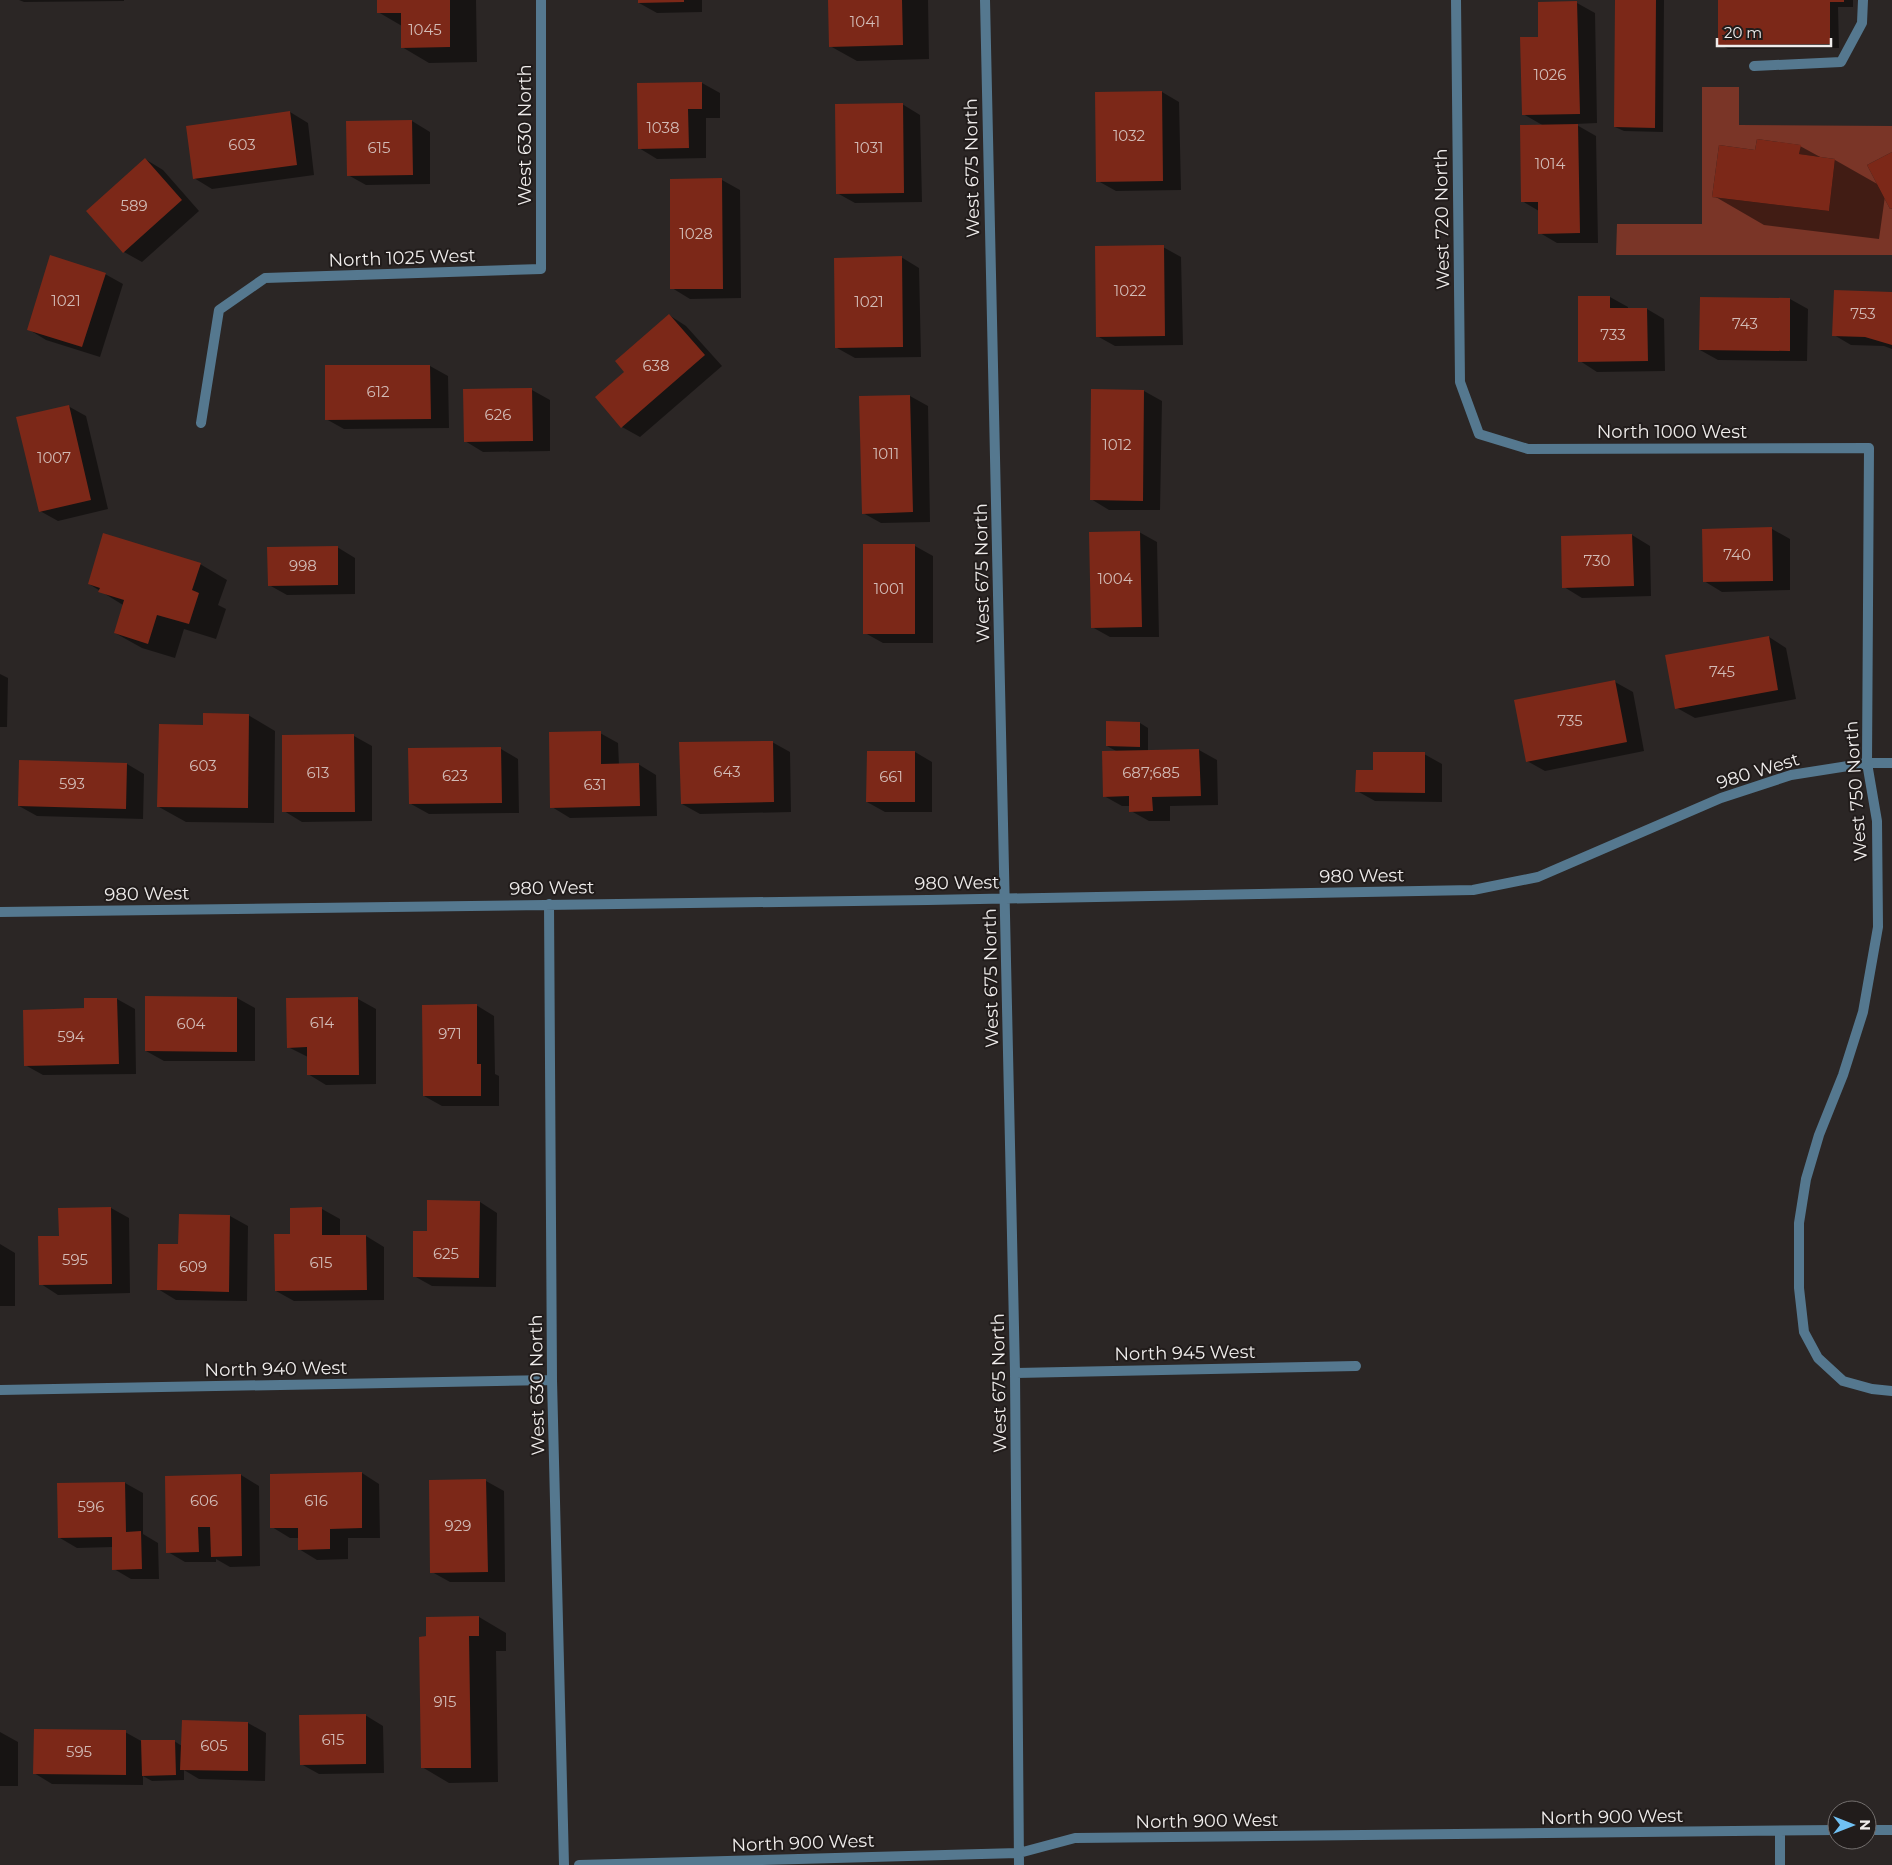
<svg xmlns="http://www.w3.org/2000/svg" width="1892" height="1865" viewBox="0 0 1892 1865" font-family="Montserrat,sans-serif">
  <style>
    .green { fill: #7a3527; fill-rule: evenodd }
    .shadow { fill: #0007 }
    .building { fill: #7c2818 }
    .lines { fill: none; stroke-linecap: round; stroke-linejoin: round }
    .service { stroke: #55788f; stroke-width: 10 }
    .minor { stroke: #55788f; stroke-width: 10 }
    .labels { text-anchor: middle; stroke-width: 4; stroke-linejoin: round; paint-order: stroke }
    .number-label { font-size: 15px; fill: #d2bbb6 }
    .street-label { font-size: 18px; fill: #efeceb; stroke: #211c1b }
  </style>
  <rect width="100%" height="100%" fill="#2b2625"/>
  <path class="green" d="M1702,87h37v38l153,1v26l-25,13 23,44 2,-1v47h-276l1,-31h85zM1757,139l43,6 -1,9 36,5 -6,52 -117,-14 7,-52 36,5z"/>
  <path class="shadow" d="M19,0h105v1l-100,1z
    M378,0h98l1,62 -48,1 -27,-16v-21l-24,-14z
    M639,0h63v12l-45,1 -18,-10z
    M829,0h99l1,59 -72,2 -27,-15z
    M1616,0h48l-1,132 -39,-1 -9,-4z
    M1719,0h134v7h-15l1,41 -111,1 -9,-5z
    M1577,3l18,10 2,110 -22,1 21,12 2,107h-41l-17,-10 -1,-22 -17,-10 22,-75 -21,-12 17,-76z
    M702,83l18,10v25h-14v40l-49,1 -18,-11z
    M1162,92l17,10 2,88 -65,1 -18,-10z
    M902,104l18,11 2,87 -67,1 -18,-10z
    M290,112l18,11 6,52 -102,14 -18,-11z
    M412,121l18,11v52l-64,1 -18,-10z
    M1800,146l22,12 13,2 44,25 13,-31v55l-7,-13 -6,43 -115,-14 -50,-29 43,-45z
    M145,159l18,11 36,41 -57,51 -18,-10z
    M671,180h51l18,10 1,108 -51,1 -18,-11z
    M1163,247l18,10 2,88 -68,1 -18,-10z
    M901,257l18,11 2,89 -66,1 -18,-10z
    M105,274l18,10 -23,73 -54,-17 -18,-11z
    M1892,293v56l-8,-3 -33,-1 -17,-10z
    M1610,297l18,10v2h19l17,10 1,52 -68,1 -17,-11z
    M1701,298l89,1 18,10 -1,52 -89,-1 -18,-10z
    M669,315l17,11 36,40 -82,71 -18,-10 4,-55z
    M430,366l18,10 1,52 -105,1 -18,-10v-52z
    M532,390l18,10v51l-67,1 -18,-11z
    M1144,391l18,10 -2,109h-51l-18,-11z
    M910,396l18,10 2,116 -49,1 -18,-10 -3,-116z
    M68,406l18,10 22,93 -50,12 -18,-10z
    M1772,529l18,10v51l-68,2 -18,-11z
    M1139,532l18,10 2,95h-49l-18,-10z
    M1632,535l18,11 1,50 -69,2 -18,-11z
    M865,545l50,1 18,10v87h-50l-18,-10z
    M337,547l18,11v36l-68,1 -18,-10z
    M200,564l27,16 -9,25 8,4 -10,30 -32,-10 -9,29 -33,-10 -27,-15 8,-28 -34,-21z
    M1769,637l17,11 10,51 -101,19 -18,-10z
    M0,674l8,4 -1,49h-7z
    M1615,682l18,10 11,59 -99,20 -18,-10z
    M248,715l27,16 -1,92 -88,-1 -27,-15z
    M1140,723l8,5v23l51,-1 18,10 1,45 -48,1v15h-21l-18,-10 -1,-5h-8l-18,-10 14,-44 -11,-6z
    M600,733l18,10 1,22 19,-1 18,11 1,41 -87,2 -18,-11z
    M354,736l18,10v75l-70,1 -18,-11z
    M772,742l18,10 1,60 -91,2 -18,-10z
    M501,749l17,10 1,54 -90,1 -18,-10z
    M915,752l17,10v50h-47l-18,-10z
    M1424,754l18,10v38l-67,-1 -18,-10z
    M127,764l17,10 -1,45 -106,-3 -18,-10z
    M147,998h90l18,10v53h-91l-18,-10z
    M117,999l18,10 1,65 -93,1 -18,-10 60,-55v-10z
    M358,999l18,10v75l-50,1 -18,-11v-17l-20,-10z
    M476,1005l18,11 1,58 4,2v30h-57l-18,-10z
    M480,1202l17,11 -1,74 -64,-1 -18,-10 14,-44z
    M111,1208l18,10 1,75 -72,2 -17,-11 19,-47z
    M291,1209h31l18,10v18l26,-1 18,11v53l-90,1 -18,-10 15,-55z
    M180,1215l50,1 18,10 -1,75 -71,-1 -18,-11 21,-44z
    M0,1244l15,9v53h-15z
    M362,1473l17,11 1,54h-32v21l-31,1 -18,-11v-11h-9l-18,-11z
    M241,1475l18,11 1,80 -30,1 -14,-8v3h-31l-17,-10z
    M486,1481l18,10 1,91h-55l-18,-10z
    M125,1483l18,10v41l15,9 1,36h-28l-17,-10 -1,-22 -36,1 -17,-10z
    M479,1617l27,16v18h-10l2,131 -49,1 -27,-16 -2,-129z
    M365,1715l18,11 1,47 -65,1 -18,-10z
    M248,1723l18,10 -1,48 -66,-2 -15,-9v10l-32,1 -9,-5v9l-91,-1 -18,-11 91,-41 18,10 31,-1 8,5z
    M0,1732l18,10v44h-18z"/>
  <path class="building" d="M377,0h73v47l-49,1v-35h-24z
    M638,0h46v2l-46,1z
    M828,0h74l1,45 -74,2z
    M1615,0h41l-1,128 -41,-1z
    M1718,0h126v2h-14v42l-112,1z
    M1577,1l3,113 -58,1 -2,-78h18v-35z
    M702,82v27h-14l1,39 -51,1 -1,-66z
    M1162,91l1,90 -67,1 -1,-90z
    M903,103l1,90 -68,1 -1,-90z
    M290,111l7,54 -104,14 -7,-53z
    M412,120l1,55 -66,1 -1,-55z
    M1578,124l2,109 -42,1v-32h-17l-1,-77z
    M1757,139l44,6 -2,9 36,5 -6,52 -117,-14 7,-52 36,5z
    M1892,152v56l-2,1 -23,-44z
    M145,158l37,42 -59,53 -37,-42z
    M722,178l1,111h-53v-110z
    M1164,245l1,91 -69,1 -1,-91z
    M50,255l56,18 -24,74 -55,-17z
    M902,256l1,91 -68,1 -1,-90z
    M1834,290l58,2v53l-27,-8 -33,-1z
    M1578,296h32v12h37l1,53 -70,1z
    M1700,297l90,1v53l-91,-1z
    M669,314l36,41 -84,73 -26,-31 29,-25 -9,-11z
    M325,365h105l1,54 -106,1z
    M532,388l1,53 -69,1 -1,-53z
    M1091,389l53,1 -1,111 -53,-1z
    M910,395l3,117 -51,2 -3,-118z
    M69,405l22,95 -52,12 -23,-95z
    M1772,527l1,54 -70,1 -1,-53z
    M1140,531l2,96 -51,1 -2,-96z
    M103,533l98,30 -9,27 7,3 -10,31 -32,-9 -9,29 -34,-11 10,-33 -26,-8 2,-4 -12,-4z
    M1632,534l2,52 -72,2 -1,-52z
    M863,544h52v90h-52z
    M338,546v39l-70,1 -1,-39z
    M1769,636l9,54 -103,19 -10,-54z
    M1615,680l12,62 -101,20 -12,-62z
    M203,713l46,1 -1,94 -91,-1 2,-83 44,1z
    M1106,721l34,1v25l-34,-1z
    M601,731v33l38,-1 1,43 -90,2 -1,-76z
    M354,734l1,78h-73v-77z
    M773,741l1,61 -93,2 -2,-62z
    M501,747l1,56 -93,1 -1,-56z
    M1199,749l2,47 -49,1 1,14 -24,1v-16l-26,1 -1,-46z
    M867,751h48v51h-49z
    M1373,752h52v41l-70,-1 1,-22h17z
    M19,760l108,3 -1,46 -108,-3z
    M145,996l92,1v55l-92,-1z
    M358,997l1,78h-52v-28l-20,1 -1,-50z
    M84,998h33l2,66 -95,2 -1,-56 61,-2z
    M477,1004v60h4v32h-58l-1,-91z
    M427,1200l53,1 -1,77 -66,-1v-46h14z
    M111,1207l1,77 -73,1 -1,-49h21l-1,-28z
    M322,1207v28h44l1,55 -92,1 -1,-57h16v-26z
    M179,1214l51,1 -1,77 -72,-2 1,-46h20z
    M362,1472v56l-32,1v20l-32,1v-22h-28v-54z
    M241,1474l1,82 -31,1 -1,-30h-12l1,25 -33,1 -1,-77z
    M486,1479l2,93 -58,1 -1,-93z
    M125,1482l1,50 15,-1 1,38 -30,1v-33l-54,1 -1,-55z
    M479,1616v20h-10l2,132h-50l-2,-131 7,-1v-19z
    M366,1714v50l-66,1 -1,-50z
    M182,1720l66,2v49l-68,-1z
    M34,1729l92,1v45l-93,-1z
    M141,1740h34l1,35 -34,1z"/>
  <g class="lines">
    <path class="service" d="M1754,66l87,-4 21,-39 1,-23"/>
    <path class="minor" d="M985,0l30,1373 4,492
      M1456,0l4,382 19,52 49,15 341,-1 -2,315 10,58 1,106 -15,85 -20,63 -24,60 -13,44 -7,44v65l5,44 14,26 25,23 29,8 20,2
      M201,423l18,-113 46,-32 276,-9v-269
      M549,904l3,476 12,485
      M0,912l928,-12 545,-10 65,-13 183,-79 70,-23 76,-12h25
      M1015,1373l341,-7
      M0,1390l552,-10
      M1867,1830h25
      M1780,1831v34
      M579,1865l440,-12 56,-15 762,-8"/>
  </g>
  <g class="labels">
    <g class="number-label">
      <text x="865" y="27">1041</text>
      <text x="425" y="35">1045</text>
      <text x="1550" y="80">1026</text>
      <text x="663" y="133">1038</text>
      <text x="1129" y="141">1032</text>
      <text x="242" y="150">603</text>
      <text x="379" y="153">615</text>
      <text x="869" y="153">1031</text>
      <text x="1550" y="169">1014</text>
      <text x="134" y="211">589</text>
      <text x="696" y="239">1028</text>
      <text x="1130" y="296">1022</text>
      <text x="66" y="306">1021</text>
      <text x="869" y="307">1021</text>
      <text x="1863" y="319">753</text>
      <text x="1745" y="329">743</text>
      <text x="1613" y="340">733</text>
      <text x="656" y="371">638</text>
      <text x="378" y="397">612</text>
      <text x="498" y="420">626</text>
      <text x="1117" y="450">1012</text>
      <text x="886" y="459">1011</text>
      <text x="54" y="463">1007</text>
      <text x="1737" y="560">740</text>
      <text x="1597" y="566">730</text>
      <text x="303" y="571">998</text>
      <text x="1115" y="584">1004</text>
      <text x="889" y="594">1001</text>
      <text x="1722" y="677">745</text>
      <text x="1570" y="726">735</text>
      <text x="203" y="771">603</text>
      <text x="727" y="777">643</text>
      <text x="318" y="778">613</text>
      <text x="1151" y="778">687;685</text>
      <text x="455" y="781">623</text>
      <text x="891" y="782">661</text>
      <text x="72" y="789">593</text>
      <text x="595" y="790">631</text>
      <text x="322" y="1028">614</text>
      <text x="191" y="1029">604</text>
      <text x="450" y="1039">971</text>
      <text x="71" y="1042">594</text>
      <text x="446" y="1259">625</text>
      <text x="75" y="1265">595</text>
      <text x="321" y="1268">615</text>
      <text x="193" y="1272">609</text>
      <text x="204" y="1506">606</text>
      <text x="316" y="1506">616</text>
      <text x="91" y="1512">596</text>
      <text x="458" y="1531">929</text>
      <text x="445" y="1707">915</text>
      <text x="333" y="1745">615</text>
      <text x="214" y="1751">605</text>
      <text x="79" y="1757">595</text>
    </g>
    <g class="street-label">
      <text transform="translate(525 135) rotate(-90)" y="6">West 630 North</text>
      <text transform="translate(972 168) rotate(-91)" y="6">West 675 North</text>
      <text transform="translate(1442 219) rotate(-91)" y="6">West 720 North</text>
      <text transform="translate(402 258) rotate(-2)" y="6">North 1025 West</text>
      <text x="1672" y="438">North 1000 West</text>
      <text transform="translate(982 573) rotate(-91)" y="6">West 675 North</text>
      <text transform="translate(1758 771) rotate(-17)" y="6">980 West</text>
      <text transform="translate(1856 791) rotate(-94)" y="6">West 750 North</text>
      <text transform="translate(1362 876) rotate(-1)" y="6">980 West</text>
      <text transform="translate(957 883) rotate(-1)" y="6">980 West</text>
      <text transform="translate(552 888) rotate(-1)" y="6">980 West</text>
      <text transform="translate(147 894) rotate(-1)" y="6">980 West</text>
      <text transform="translate(991 978) rotate(-91)" y="6">West 675 North</text>
      <text transform="translate(1185 1353) rotate(-1)" y="6">North 945 West</text>
      <text transform="translate(276 1369) rotate(-1)" y="6">North 940 West</text>
      <text transform="translate(999 1383) rotate(-91)" y="6">West 675 North</text>
      <text transform="translate(537 1385) rotate(-91)" y="6">West 630 North</text>
      <text transform="translate(1612 1817) rotate(-1)" y="6">North 900 West</text>
      <text transform="translate(1207 1821) rotate(-1)" y="6">North 900 West</text>
      <text transform="translate(803 1843) rotate(-2)" y="6">North 900 West</text>
    </g>
  </g>
  <g transform="translate(1852 1825) rotate(90)"><circle r="24" fill="#211c1b" stroke="#736f6e"/>
  <path d="M0-4L9 19L0 12L-9 19Z" fill="#70c1f4"/>
  <text y="-8" font-size="14" font-weight="bold" text-anchor="middle" fill="#efeceb">N</text>
  </g>
  <path d="M1717 38v8h114v-8" fill="none" stroke="#efeceb" stroke-width="2.5"/>
  <text x="1724" y="38" font-size="15" fill="#efeceb" stroke="#211c1b" stroke-width="4" paint-order="stroke">20 m</text>
</svg>
